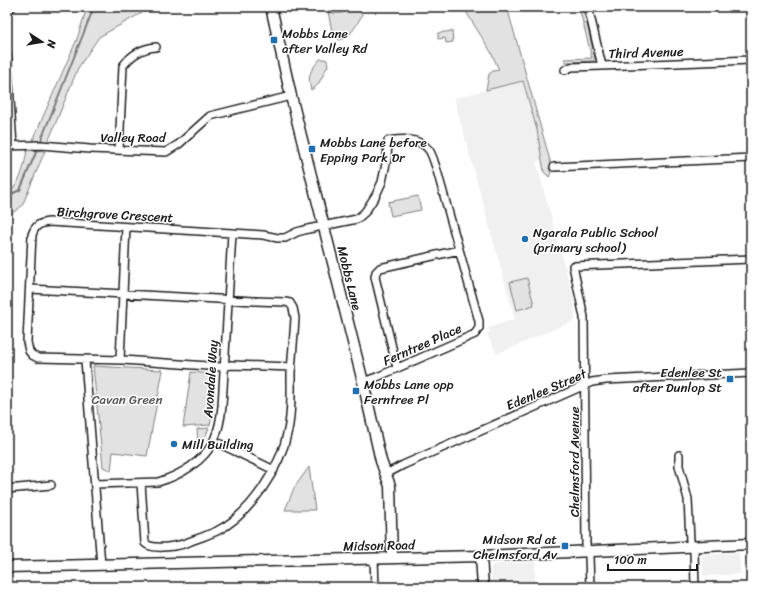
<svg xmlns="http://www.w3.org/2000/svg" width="758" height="594" viewBox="0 0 758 594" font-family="Sriracha,sans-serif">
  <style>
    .built { fill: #f0f0f0 }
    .green { fill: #e2e2e2; stroke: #7f7f7f }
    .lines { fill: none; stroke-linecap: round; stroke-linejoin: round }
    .stream { stroke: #7a7a7a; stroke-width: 2 }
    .street-casing { stroke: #1c1c1c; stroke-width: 10 }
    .secondary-casing { stroke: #1c1c1c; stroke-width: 13 }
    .street { stroke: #fff; stroke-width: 7 }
    .secondary { stroke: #fff; stroke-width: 10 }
    .poi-dot { fill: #1f6fb2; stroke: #fff; stroke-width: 1.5 }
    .labels { text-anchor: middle; stroke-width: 3; stroke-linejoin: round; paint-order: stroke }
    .poi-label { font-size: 13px; fill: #1c1c1c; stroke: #fff; text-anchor: start }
    .street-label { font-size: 13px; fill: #1c1c1c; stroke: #fff }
    .park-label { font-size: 13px; fill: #575757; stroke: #fff }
  </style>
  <rect width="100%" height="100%" fill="#fff"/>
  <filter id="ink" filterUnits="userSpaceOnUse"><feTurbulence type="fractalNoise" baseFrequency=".025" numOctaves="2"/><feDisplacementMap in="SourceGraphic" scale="8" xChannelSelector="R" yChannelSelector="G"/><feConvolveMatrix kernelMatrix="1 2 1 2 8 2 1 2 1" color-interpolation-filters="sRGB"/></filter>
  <g filter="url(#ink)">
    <path class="built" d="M522,81l24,78 -10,3 38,138 1,20 -78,34 -10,-20 3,-2 -2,-4 27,-9 -61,-221z
      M739,553l1,21 -37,2 -1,-21z
      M535,562v21l-44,1v-17l3,-3z"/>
    <path class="green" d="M87,7h65l-53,30 -21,31 -30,74h-16l45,-103z
      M354,7l4,1 4,7c-5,9 -12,24 -23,25l-3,-4h-3l-5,-24c11,3 17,1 26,-5z
      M463,7h44l44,157 -2,5 2,3 -2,5 -5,-5 -7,-42 -14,-49 -37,9 3,-16 4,-3 6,-1 -8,-18z
      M579,7h4l12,52 -2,2 -28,1 -1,-3 28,-1z
      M452,31l1,11 -7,1 -1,-5 -7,1v-6z
      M320,59h5l2,1 1,6c-6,8 -7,19 -17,24 -4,-15 -1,-19 9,-31z
      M27,150l18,1 -23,55 -15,11v-25h3c12,-12 14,-26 17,-42z
      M418,196l3,14 -30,6 -3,-14z
      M527,278l7,27 -17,5 -7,-28z
      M93,366l70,4 -16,86 -34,-4 -2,19 -8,-4z
      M191,372l22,2 2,1 -2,37 -3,13 -27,2z
      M209,428l-5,12 -6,7 -1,-18z
      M309,467l6,43h-30l9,-22z"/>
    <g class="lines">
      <path class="stream" d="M41,140l53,-133
        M7,196l13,-6 17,-40"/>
      <g class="street-casing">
        <path id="street" d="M588,7l14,59
          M7,9l5,-2
          M7,53l6,93
          M565,70l6,-3 31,-1 149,-6
          M7,146l34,-1 49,4 76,3 13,-8 31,-28 81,-20
          M119,150l4,-84c8,-11 20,-18 33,-19
          M554,167l197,-9
          M30,289l225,12 30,1 5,1 3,5 2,10c-1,18 -3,37 -4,55 0,19 1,39 -3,57 -7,37 -37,84 -71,101 -9,4 -17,7 -26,10 -10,5 -38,10 -46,2l-4,-60
          M85,360l16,205
          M120,360l6,-133
          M292,367l-61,-2 -9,2 -99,-7 -85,-2 -6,-3 -3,-4 -2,-9 5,-107c3,-10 8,-12 17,-13l183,11 31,2 15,3h7l12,-6 11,-3 49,-10 8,-7 11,-17 6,-13 5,-23 1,-18c14,-2 31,-4 41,9 3,4 5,12 7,17l43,154v7l-4,6 -98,43 -14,5
          M397,368l-22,-91 1,-5 4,-4 79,-18
          M214,441l60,29
          M679,455v11l9,33 2,42 4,10 1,36
          M386,474l17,-9 189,-83 14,-2 145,-7
          M95,484l63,-2c21,-6 47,-21 56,-42 5,-11 7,-23 8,-34l10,-173
          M7,489l44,-4
          M374,558l1,29
          M590,587l-1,-31 -3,-11 -2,-228 -11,-51 178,-7"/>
      </g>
      <g class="secondary-casing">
        <path id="secondary" d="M271,7l20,89 72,286 18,79 9,25 2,72
          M481,556l2,31
          M7,567l474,-11 270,-12"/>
      </g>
      <use href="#street" class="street"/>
      <use href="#secondary" class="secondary"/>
    </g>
  </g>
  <g class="poi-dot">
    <rect x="270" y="36" width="8" height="8" rx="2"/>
    <rect x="308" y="145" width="8" height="8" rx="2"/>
    <circle cx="525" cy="239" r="4"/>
    <rect x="726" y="375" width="8" height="8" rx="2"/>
    <rect x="352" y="387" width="8" height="8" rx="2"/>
    <circle cx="174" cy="444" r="4"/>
    <rect x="561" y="542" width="8" height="8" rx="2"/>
  </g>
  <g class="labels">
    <g class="poi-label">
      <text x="282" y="38">Mobbs Lane<tspan x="282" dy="15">after Valley Rd</tspan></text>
      <text x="320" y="147">Mobbs Lane before<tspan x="320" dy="15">Epping Park Dr</tspan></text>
      <text x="533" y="237">Ngarala Public School<tspan x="533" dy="15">(primary school)</tspan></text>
      <text x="722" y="377" text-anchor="end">Edenlee St<tspan x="722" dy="15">after Dunlop St</tspan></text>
      <text x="364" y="389">Mobbs Lane opp<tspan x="364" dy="15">Ferntree Pl</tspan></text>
      <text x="182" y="449">Mill Building</text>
      <text x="557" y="544" text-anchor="end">Midson Rd at<tspan x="557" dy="15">Chelmsford Av</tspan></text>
    </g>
    <g class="street-label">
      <text transform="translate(646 52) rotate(-2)" y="5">Third Avenue</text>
      <text x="133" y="142">Valley Road</text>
      <text transform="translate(115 214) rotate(3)" y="5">Birchgrove Crescent</text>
      <text transform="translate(350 278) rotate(76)" y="5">Mobbs Lane</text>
      <text transform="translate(422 344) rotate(-24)" y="5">Ferntree Place</text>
      <text transform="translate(210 379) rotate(-86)" y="5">Avondale Way</text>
      <text transform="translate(546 389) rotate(-23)" y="5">Edenlee Street</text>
      <text transform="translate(574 462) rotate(-90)" y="5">Chelmsford Avenue</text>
      <text transform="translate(379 545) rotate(-1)" y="5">Midson Road</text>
    </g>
    <g class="park-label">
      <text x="127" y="404">Cavan Green</text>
    </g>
  </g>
  <rect width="758" height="594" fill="none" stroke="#fff" stroke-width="24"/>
  <rect x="12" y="12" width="734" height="570" fill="none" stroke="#1c1c1c" stroke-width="1.5" filter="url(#ink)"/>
  <g transform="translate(42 42) rotate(102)" stroke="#ffffff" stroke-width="3" paint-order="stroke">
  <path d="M0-3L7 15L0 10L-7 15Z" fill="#1c1c1c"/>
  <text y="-6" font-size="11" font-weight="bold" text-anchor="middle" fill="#1c1c1c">N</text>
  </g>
  <path d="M608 564v6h89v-6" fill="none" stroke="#1c1c1c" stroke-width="2"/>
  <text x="614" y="564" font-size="12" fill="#1c1c1c" stroke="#ffffff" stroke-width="3" paint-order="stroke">100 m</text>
</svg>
